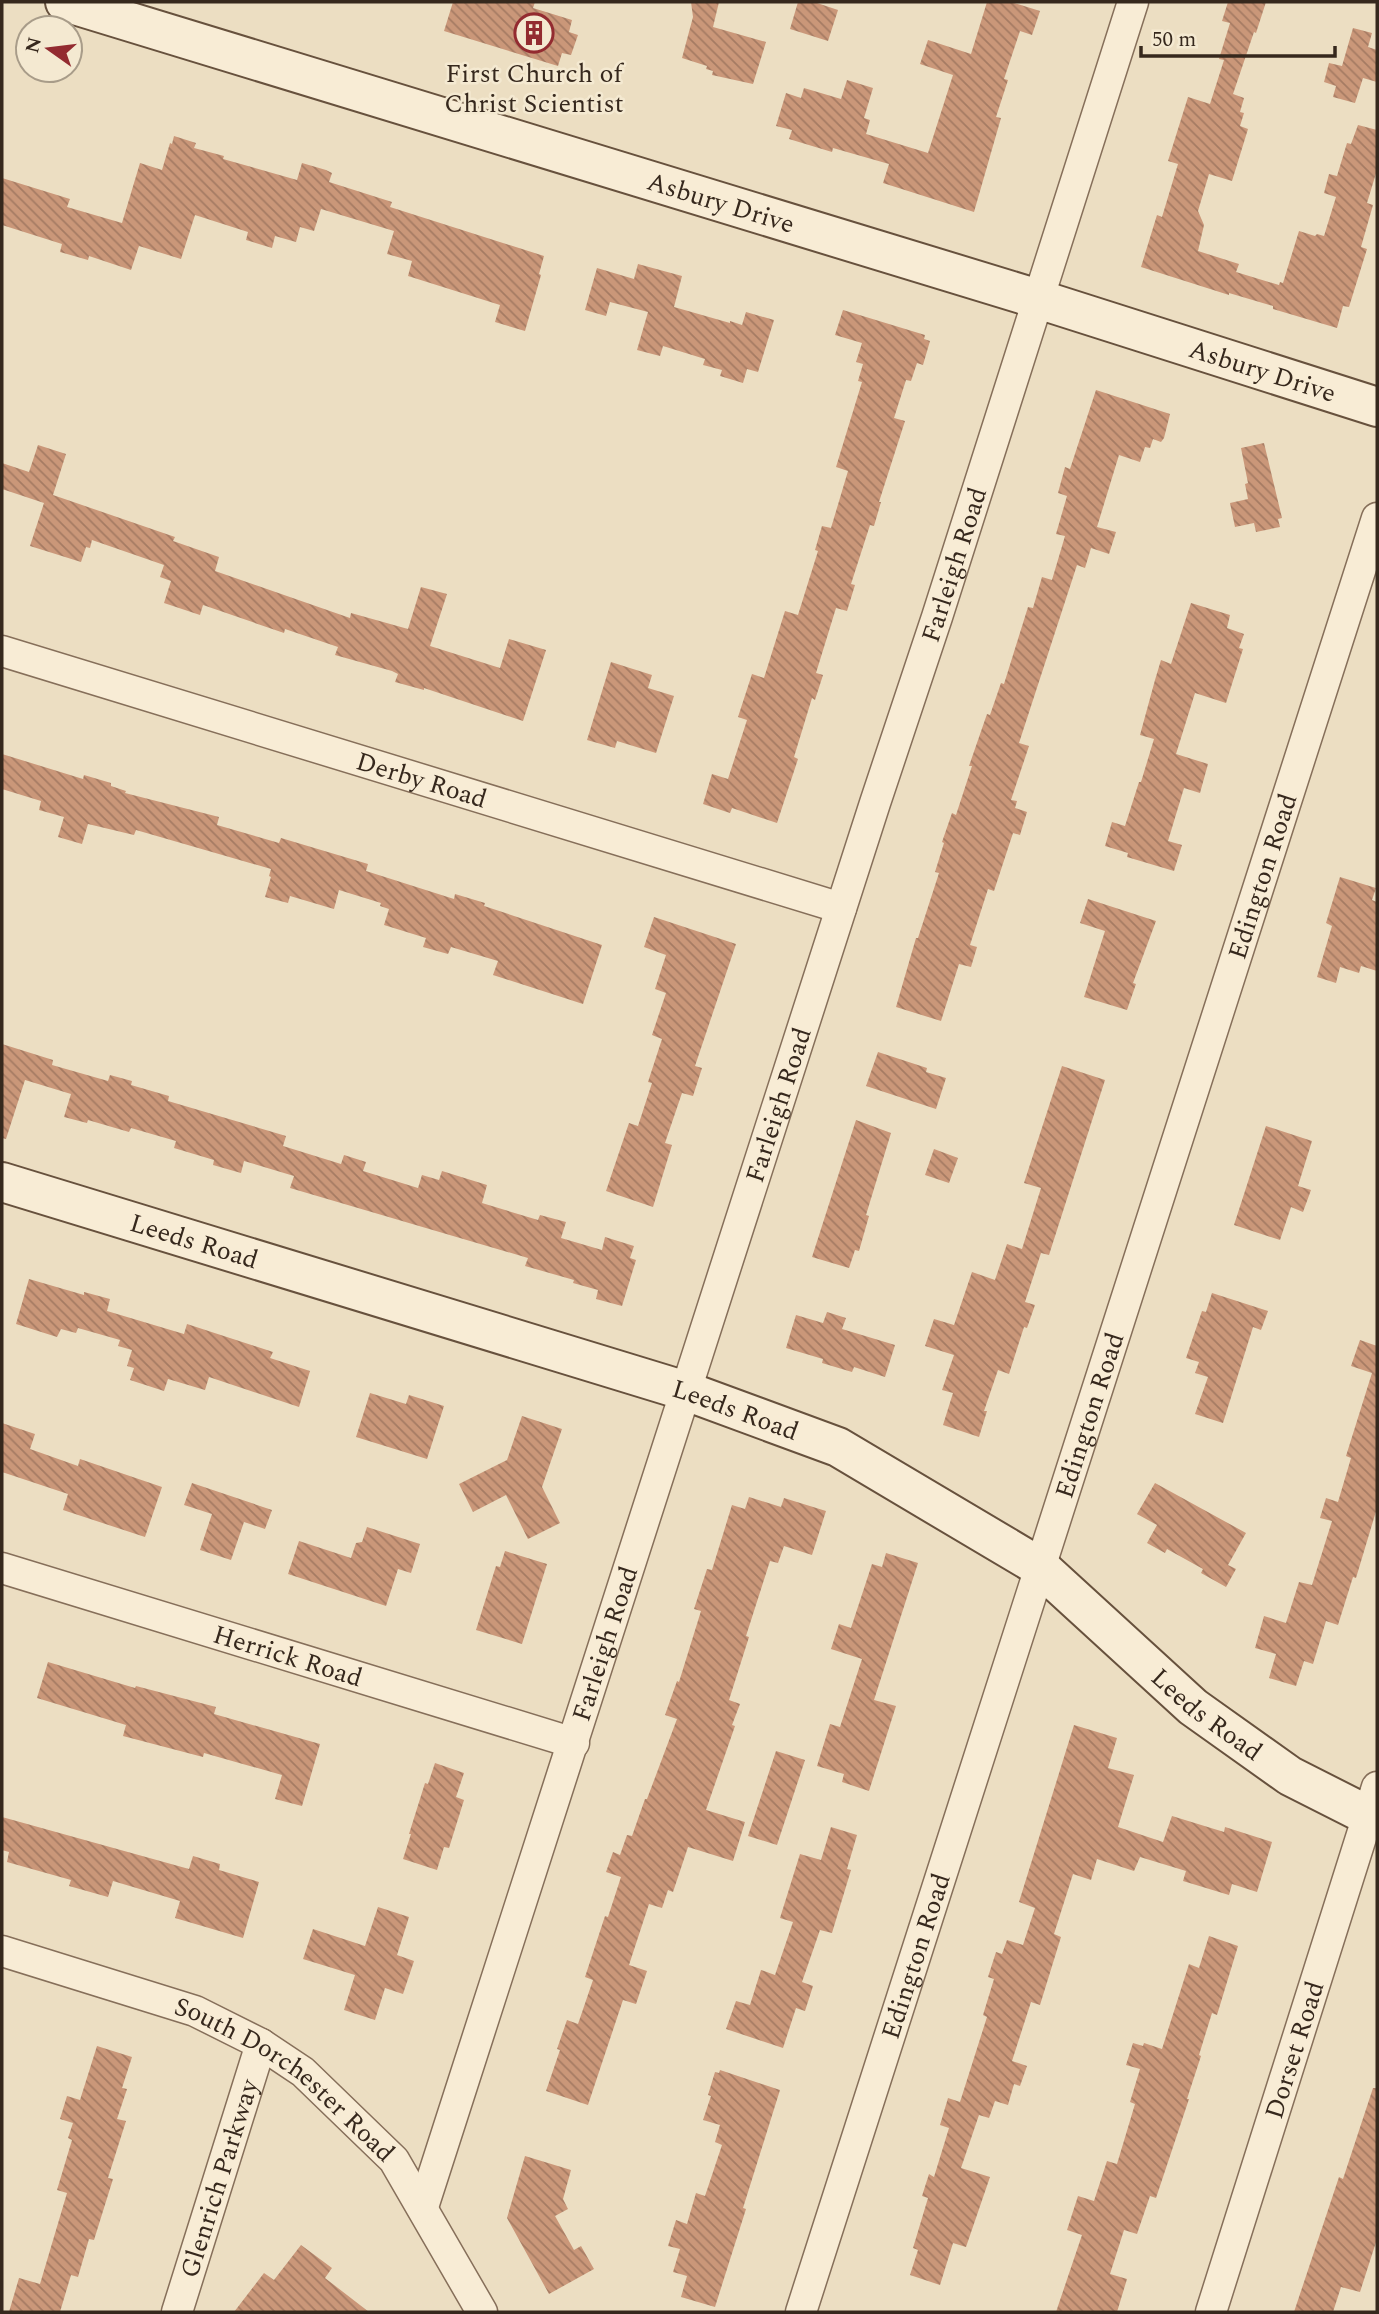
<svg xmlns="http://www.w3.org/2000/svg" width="1379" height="2314" viewBox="0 0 1379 2314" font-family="Spectral,serif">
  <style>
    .building { fill: url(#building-back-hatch) }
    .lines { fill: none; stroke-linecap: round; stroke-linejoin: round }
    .street-casing { stroke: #866f5a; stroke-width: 33 }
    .secondary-casing { stroke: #67513d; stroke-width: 42 }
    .street { stroke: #f8ecd5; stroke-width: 30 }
    .secondary { stroke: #f8ecd5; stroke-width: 38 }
    .labels { text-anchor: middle; stroke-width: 5; stroke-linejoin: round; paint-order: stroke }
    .poi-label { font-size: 26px; fill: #36281d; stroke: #f4e9d1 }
    .street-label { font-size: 26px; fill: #36281d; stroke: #f4e9d1 }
  </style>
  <defs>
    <pattern id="building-back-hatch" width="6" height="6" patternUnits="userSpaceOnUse" patternTransform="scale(1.75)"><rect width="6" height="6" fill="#ca9779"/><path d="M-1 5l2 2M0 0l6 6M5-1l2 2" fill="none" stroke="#a57b63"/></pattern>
  </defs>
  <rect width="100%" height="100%" fill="#ecdec2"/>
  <path class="building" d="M453,2h82l-2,6 39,12 -3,12 9,3 -7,20 -9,-2 -4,13 -114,-35z
    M691,2h28l-6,25 53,15 -13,42 -41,-9 1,-4 -7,-2 1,-3 -25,-8 11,-41z
    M798,2h16l24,8 -10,31 -38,-12z
    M987,2h24l29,9 -8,24 -12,-4 -16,48 4,1 -12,37 5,1 -27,94 -91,-29 6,-19 -56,-16 -1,4 -43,-13 3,-9 -16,-4 10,-33 15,5 3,-10 37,11 6,-19 26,8 -9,30 6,2 -4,14 62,19 25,-78 -33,-11 8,-24 43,14z
    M1228,2h38l-10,31 -2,-1 -21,62 11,4 -4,14 4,1 -4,13 8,3 -16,52 -23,-7 -11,37 6,14 -6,26 41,13 -3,8 43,13 1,-3 3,1 16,-52 16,5 2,-2 7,2 12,-39 -12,-4 5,-19 8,2 10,-33 4,1 7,-19 19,5v40l-10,33 6,2 -12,42 6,2 -18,58 -6,-1 -6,22 -64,-19v-3l-44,-13v2l-88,-28 16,-52 5,2 16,-53 -10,-3 20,-64 22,7 14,-44 -5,-1 11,-36 -8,-2z
    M1353,28l19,5 -4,14 9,3v32l-14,-4 -8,25 -22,-6 3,-11 -12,-4 5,-19 13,3z
    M174,136l22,7 -2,5 30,8 -1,3 74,21 5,-17 24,7 6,3 -3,9 63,20 -2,5 154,49 -5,18 2,1 -16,56 -30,-9 5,-17 -92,-29 4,-15 -25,-7 7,-23 -73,-22 -7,22 -14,-4 -4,15 -21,-6 -3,12 -26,-8 2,-8 -53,-17 -14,44 -42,-13 -8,24 -42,-14 -1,4 -28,-8 2,-8 -60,-19v-47l68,21 -3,8 55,16 18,-60 22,7 8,-27 2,1z
    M638,264l44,12 -8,31 56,16v-2l12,4 4,-13 28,8 -16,52 -11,-3 -4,14 -23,-7 2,-6 -19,-5 2,-6 -42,-13 -3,10 -23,-6 11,-38 -38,-10 -4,14 -21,-6 12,-42 37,11z
    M843,310l82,25 -1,4 6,2 -7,24 -6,-2 -6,18 -5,-1 -12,38 11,3 -26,81h2l-7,24 -4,-1 -19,59 4,1 -8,26 -11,-3 -20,65 7,2 -8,25 -3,-2 -18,59 4,2 -21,64 -45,-15 -2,5 -27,-9 9,-30 16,5 19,-59 -9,-3 14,-43 12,4 21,-67 13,4 20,-64 -3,-1 7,-24 9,2 17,-57 -12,-4 26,-85 -4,-1 5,-17 -7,-2 6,-19 -27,-8z
    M1096,390l74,24 -6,24 -3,4 -8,-3 -3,9 -5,-1 -5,15 -21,-7 -22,72 19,5 -7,22 -18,-6 -6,20 -8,-3 -58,178 10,3 -18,54 6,1 -2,7 12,4 -7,23 -7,-2 -19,58 -6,-2 -18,56 7,2 -6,20 -12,-3 -18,57 -45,-14 20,-69h2l21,-65 -4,-1 9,-29 -2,-1 10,-29 4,2 16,-49h-3l18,-52 3,1 11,-32 3,1 24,-77 5,1 9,-31 10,3 13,-44 -9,-2 11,-38 -9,-3 7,-26 5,2z
    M1264,443l18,75 -4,1 2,8 -24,5 -2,-9 -19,4 -5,-24 18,-4 -3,-15 3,-1 -7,-35z
    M38,445l28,9 -13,41 122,42 -2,4 46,16 -4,14 135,47 1,-5 57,16 13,-42 26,7 -17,52 70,22 9,-29 37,11 -23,71 -99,-33v2l-29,-8 3,-8 -6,-3 -57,-16 3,-8 -53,-18 -1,4 -81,-28 -3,10 -36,-12 7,-22 -11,-4 4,-12 -72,-25 -2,8 -4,-1 -5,15 -51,-16 14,-43 -42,-14v-26l27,9z
    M1191,603l39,12 -3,13 17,6 -5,14 4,1 -17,54 -31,-10 -19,61 32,10 -8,29 -16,-5 -16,53 14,4 -8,26 -47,-14 1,-4 -23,-7 7,-24 13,4 14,-44h2l13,-43 -14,-4 15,-55 6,-20 10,4z
    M611,662l41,13 -4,13 26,8 -18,57 -39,-12 -2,7 -28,-8z
    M2,754l81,25 1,-4 27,8v3l15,5 -1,2 94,24 -2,8 62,18 2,-5 87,26 -2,7 88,28 1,-5 30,9 -1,3 118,39 -19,59 -90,-29 5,-14 -47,-14 -3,7 -25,-7 3,-9 -42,-13 5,-16 -9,-3 1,-3 -42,-13 -5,19 -44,-13 -2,7 -23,-6 6,-20 -2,-1 2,-7 -135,-39 -2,5 -46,-11 -6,20 -24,-7 6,-20 -25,-7 2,-9 -39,-12z
    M1340,877l36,11 -4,12 5,2v69l-16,-5 -2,7 -19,-6 -4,16 -19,-6 15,-51 -6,-3z
    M1088,899l68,22 -23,62 3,1 -9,26 -43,-13 21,-66 -25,-8z
    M654,917l82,27 -41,122 7,2 -9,28 -11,-3 -17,50 7,2 -19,62 -47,-16 23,-68 9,3 14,-43 -4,-1 14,-43 -10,-4 14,-42 -11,-4 11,-34 -22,-8z
    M2,1044l51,16 -1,5 56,16 2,-6 22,6 -1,4 38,11 -1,5 118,35 -3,10 58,18 3,-9 22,7 -3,9 55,17 4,-13 17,5 3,-9 45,14 -5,18 56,17 2,-5 26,7 -5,16 41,12 3,-13 29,9 -4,12 6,2 -14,46 -26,-7 2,-9 -25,-7 1,-3 -49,-14 3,-8 -238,-70 4,-12 -50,-15 -3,12 -28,-8 1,-5 -40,-12 2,-7 -45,-13 -2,4 -41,-12 -1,3 -23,-6 7,-23 -46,-14 -19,59 -4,-1z
    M878,1052l49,16 -1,4 20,6 -10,31 -70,-23z
    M1062,1066l43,14 -56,175 -8,-2 -16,49 10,3 -8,23 -3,-1 -15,47 -11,-4 -14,41h3l-8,26 -36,-12 10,-32 -11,-3 12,-35 -29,-9 9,-27 20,6 18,-53 23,8 12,-36 15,5 19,-61 -17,-5z
    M856,1120l35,13 -25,82 3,1 -10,35 -4,-1 -6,18 -37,-11z
    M1266,1126l46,15 -14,45 13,4 -8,22 -12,-5 -11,33 -46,-15z
    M934,1149l24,9 -9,25 -24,-8z
    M29,1279l55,16v-3l26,7 -3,12 77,23 3,-10 86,28 -3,6 40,13 -11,36 -90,-30 -4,13 -37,-11 -4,12 -34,-11 4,-12 -7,-2 5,-16 -14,-4 2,-6 -42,-12 -2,5 -15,-4 -4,8 -41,-13z
    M1212,1293l56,18 -7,19 -8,-3 -30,96 -28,-9 13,-37 -13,-4 4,-11 -13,-4 16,-47 4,1z
    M827,1312l19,6 -4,11 53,16 -10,32 -31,-10 -2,5 -30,-9 1,-4 -37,-11 10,-33 27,8z
    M1360,1340l17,6v162l-21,70 -3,-1 -15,48 -12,-4 -13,43 -9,-3 -8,25 -27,-8 7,-24 -21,-6 9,-32 22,7 13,-41 13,3 20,-64 -12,-3 6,-20 12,4 13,-44 -5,-2 26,-83 -21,-7z
    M370,1393l36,11 3,-9 35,11 -17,53 -71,-22z
    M522,1416l40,13 -20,58 18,36 -32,16 -22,-44 -33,17 -14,-28 48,-24z
    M2,1423l33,11 -5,15 48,17 2,-7 82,28 -17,50 -82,-27 5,-16 -66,-22z
    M192,1483l80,27 -7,19 -21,-7 -13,38 -31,-10 12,-36 -28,-9z
    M1155,1483l91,50 -18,32 8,4 -10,18 -25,-14 2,-4 -36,-20 -2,4 -18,-10 10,-18 -20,-11z
    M749,1497l32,10 3,-9 42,13 -14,44 -28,-9 -6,17 -8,-2 -24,75 3,1 -20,63 11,4 -8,21 3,1 -29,84 39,12 -12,39 -45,-14 -15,45 -5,-2 -6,18 -13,-4 -20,61 18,6 -11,33 -13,-4 -35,105 -42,-14 14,-41 -3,-1 10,-29 11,4 15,-44 -8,-3 20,-61 3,1 13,-40 -15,-5 7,-20 7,3 7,-20 5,1 13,-37h2l30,-80 -12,-4 12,-34 2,1 22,-71 -7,-2 13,-40 5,1 20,-65 13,4z
    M367,1527l53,17 -9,29 -13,-4 -12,37 -98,-32 11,-33 52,17 5,-15 6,-1z
    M505,1551l42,13 -25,80 -46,-14 20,-64 4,1z
    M886,1553l32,10 -44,137 22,6 -27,85 -27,-9 2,-8 -27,-8 13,-42 10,3 22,-68 -31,-10 8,-25 12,4 21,-64 10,3z
    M48,1662l87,26 1,-2 80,21 -2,7 106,30 -18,62 -27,-7 7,-24 -78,-22 -1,4 -80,-21 3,-11 -89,-27z
    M1074,1725l43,13 -9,30 26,7 -16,52 45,15 9,-26 52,16 1,-5 47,15 -15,50 -25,-8 -3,11 -46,-14 3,-10 -46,-14 -6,14 -37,-12 -6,21 -18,-6 -19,60 7,3 -21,68 -9,-3 -19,59 15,5 -7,20 -6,-2 -6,21 -13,-4 -6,17 -10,-3 -18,53 29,9 -24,70 -13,-4 -13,42 -30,-10 8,-25 -5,-2 15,-50 -6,-2 7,-22 5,3 15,-49 -9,-3 8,-27 12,4 27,-85 -4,-2 11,-36 -6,-2 8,-25 6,2 5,-14 16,5 12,-37 -16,-6z
    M776,1751l29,9 -28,85 -29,-9z
    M435,1763l29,10 -8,24 8,3 -15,48 -5,-1 -7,23 -34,-11 8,-25h-2l16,-51 3,1z
    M2,1817l187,52 4,-13 27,8 -1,6 40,12 -16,56 -68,-20 5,-17 -67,-20 -5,16 -39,-11 2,-6 -64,-18 2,-10 -7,-2z
    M831,1827l26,8 -10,34 4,1 -19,63 -12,-3 -18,52 11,4 -8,25 -9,-3 -13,40 -57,-19 10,-28 14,4 11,-35 14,5 18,-53 -13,-4 20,-64 21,6z
    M378,1907l31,10 -12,38 17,6 -11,33 -18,-6 -10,32 -31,-10 11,-35 -52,-16 10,-30 52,17z
    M1209,1936l29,10 -21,69 -5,-2 -13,42 2,1 -14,43h2l-33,99 -6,-2 -13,38 -13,-4 -14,44 17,5 -10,33h-61l26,-77 -15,-5 11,-34 16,5 13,-40 10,3 18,-60 -5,-2 10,-33 -14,-4 7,-22 10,3 1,-3 18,6 27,-85 10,4z
    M97,2046l35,11 -10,31 5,1 -10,30 9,2 -18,57 5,1 -19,61 -5,-1 -11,38 -7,-2 -11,37h-51l10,-34 21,6 27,-91 -10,-3 15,-50 -4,-2 5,-15 -13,-4 7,-23 13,4z
    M720,2070l60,20 -37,118 3,1 -31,98 -34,-10 6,-21 -14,-4 7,-23 -12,-3 8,-26 11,4 9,-31 9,3 17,-51 -7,-3 5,-17 -17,-5 8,-24 -3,-1 7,-23 4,1z
    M1373,2088h4v151l-17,53 -19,-5 -8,25h-39l45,-135 4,2z
    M525,2156l46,14 -8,29 5,10 -13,7 19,34 7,-4 13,23 -45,25 -42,-76z
    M301,2245l31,23 -7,10 44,34h-135l30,-39 10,7z"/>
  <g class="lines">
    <g class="street-casing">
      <g id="street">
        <path id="s1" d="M2,651l839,257"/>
        <path id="s2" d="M2,1568l572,175"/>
        <path id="s3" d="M2,1951l193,60 66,33 42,28 91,88 88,152"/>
        <path id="s4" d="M423,2207l452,-1404 62,-186 196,-615"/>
        <path id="s5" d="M177,2312l84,-268"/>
        <path id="s6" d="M801,2312l576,-1794"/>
        <path id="s7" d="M1211,2312l166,-525"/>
      </g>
    </g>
    <g class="secondary-casing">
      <g id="secondary">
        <path id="s8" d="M65,2l973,297 339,108"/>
        <path id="s9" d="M2,1182l684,209 152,56 202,120 153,140 97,69 87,44"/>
      </g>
    </g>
    <use href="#street" class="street"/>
    <use href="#secondary" class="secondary"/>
  </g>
  <defs>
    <g id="building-ring" transform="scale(2.0125)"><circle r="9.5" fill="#f4e9d1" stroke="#932b30" stroke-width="1.5"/><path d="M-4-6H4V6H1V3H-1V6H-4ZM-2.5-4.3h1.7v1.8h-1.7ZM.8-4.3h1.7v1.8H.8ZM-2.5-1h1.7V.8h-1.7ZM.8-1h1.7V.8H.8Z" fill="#932b30"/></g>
  </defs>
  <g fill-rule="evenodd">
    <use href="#building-ring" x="534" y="33"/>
  </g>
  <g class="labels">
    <g class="poi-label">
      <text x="534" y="82">First Church of<tspan x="534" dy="30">Christ Scientist</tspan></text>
    </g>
    <g class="street-label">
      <text dy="9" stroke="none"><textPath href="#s8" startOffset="686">Asbury Drive</textPath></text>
      <text dy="9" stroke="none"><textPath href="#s8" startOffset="1253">Asbury Drive</textPath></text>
      <text dy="9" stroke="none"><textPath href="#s4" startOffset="1726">Farleigh Road</textPath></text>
      <text dy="9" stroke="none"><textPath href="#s1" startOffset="439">Derby Road</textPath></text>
      <text dy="9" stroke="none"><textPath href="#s6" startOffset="1508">Edington Road</textPath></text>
      <text dy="9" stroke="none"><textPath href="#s4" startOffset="1158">Farleigh Road</textPath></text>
      <text dy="9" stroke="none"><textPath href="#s9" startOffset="201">Leeds Road</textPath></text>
      <text dy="9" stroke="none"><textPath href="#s9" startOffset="768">Leeds Road</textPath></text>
      <text dy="9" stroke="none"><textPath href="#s6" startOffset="942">Edington Road</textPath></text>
      <text dy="9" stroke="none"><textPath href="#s4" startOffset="592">Farleigh Road</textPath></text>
      <text dy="9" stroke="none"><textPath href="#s2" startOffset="299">Herrick Road</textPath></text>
      <text dy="9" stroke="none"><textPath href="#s9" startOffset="1335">Leeds Road</textPath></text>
      <text dy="9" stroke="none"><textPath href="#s6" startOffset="374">Edington Road</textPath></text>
      <text dy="9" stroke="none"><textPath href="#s7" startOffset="275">Dorset Road</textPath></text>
      <text dy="9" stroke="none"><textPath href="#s3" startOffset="315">South Dorchester Road</textPath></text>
      <text dy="9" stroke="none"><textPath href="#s5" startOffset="140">Glenrich Parkway</textPath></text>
    </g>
  </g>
  <rect width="1379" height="2314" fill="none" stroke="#36281d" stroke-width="7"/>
  <g transform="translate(49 49) rotate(284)"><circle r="33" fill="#f4e9d1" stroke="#a89c89" stroke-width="2"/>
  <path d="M0-5L12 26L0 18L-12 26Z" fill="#932b30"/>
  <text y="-10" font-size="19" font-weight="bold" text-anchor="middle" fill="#36281d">N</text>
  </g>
  <path d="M1141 46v10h194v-10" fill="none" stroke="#36281d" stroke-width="3.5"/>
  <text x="1152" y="46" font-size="21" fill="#36281d" stroke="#f4e9d1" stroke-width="5" paint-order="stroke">50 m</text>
</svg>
